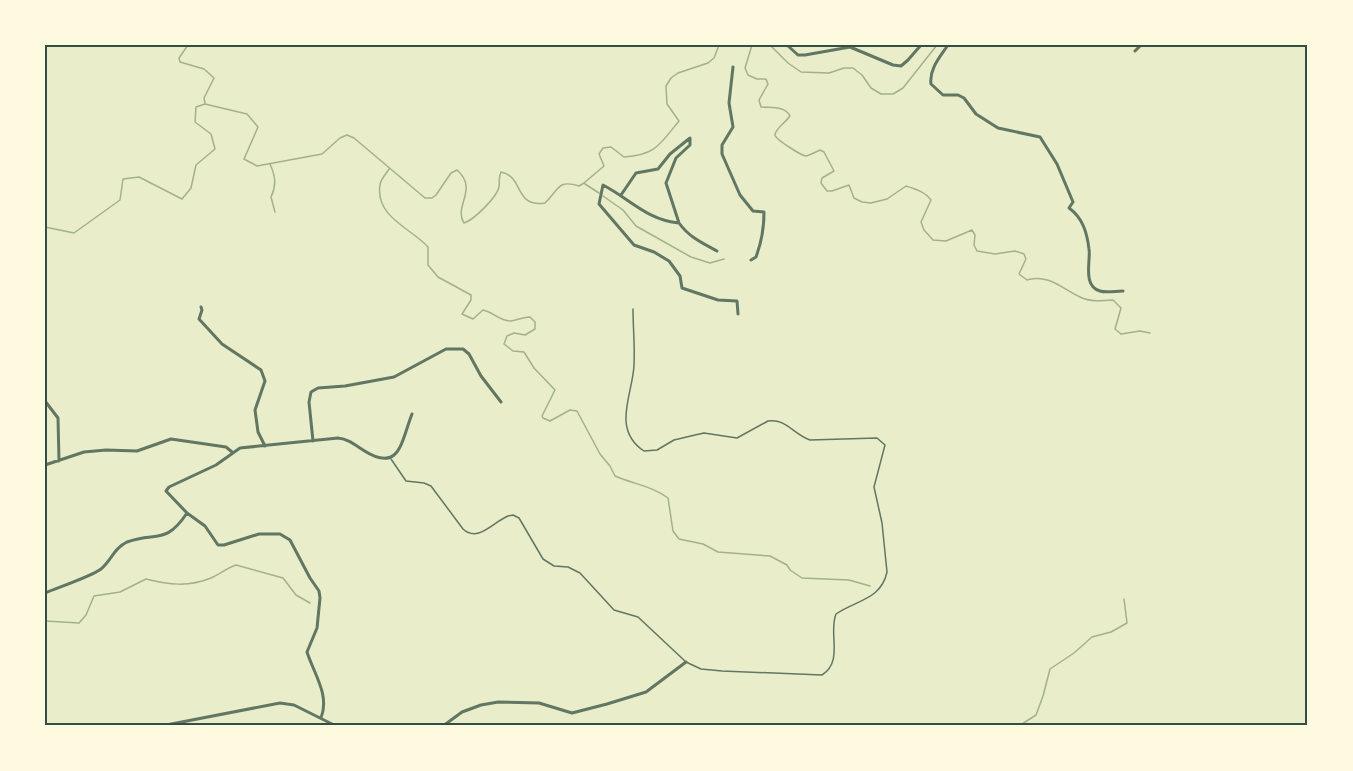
<svg xmlns="http://www.w3.org/2000/svg" width="1353" height="771" viewBox="0 0 1353 771" font-family="'Varela Round',sans-serif">
  <style>
    .lines { fill: none; stroke-linecap: round; stroke-linejoin: round }
    .stream { stroke: #a3b18a; stroke-width: 1.5 }
    .service { stroke: #617663; stroke-width: 1.5 }
    .minor { stroke: #617663; stroke-width: 3 }
    .neatline { fill: none; stroke: #344e41; stroke-width: 2 }
  </style>
  <rect width="100%" height="100%" fill="#e9edc9"/>
  <g class="lines">
    <path class="stream" d="M188,45l-9,13 1,4 24,7 10,9 -10,20 1,5
      M752,45l-7,23 3,7 9,4h9l2,5 -9,16 2,7c11,1 24,-1 29,9 -4,6 -15,13 -15,19 0,4 27,21 31,21 4,-1 10,-4 14,-6l4,2 10,19 -12,7 -1,5 6,8h5l17,-6 5,13 8,4 9,1 16,-4 19,-13c10,3 19,6 25,14l-10,22 3,8 9,10 13,1 26,-11 3,5 -1,10 3,6 18,3 20,-3 9,3 2,5 -7,15 8,6c22,-6 34,8 53,17 10,5 22,4 33,3l8,8 -6,21 6,5 19,-3 10,2
      M770,45l18,18 13,9 28,1 15,-5h9l9,7 9,13 10,6h12l10,-6 34,-43
      M270,164c5,11 7,21 1,33l4,15
      M389,169c-3,5 -9,11 -9,16 -5,32 31,43 48,62v18l10,12 33,18v5l-9,14 11,5 10,-9c10,2 17,11 28,11 7,-1 12,-4 19,-4l5,5v7l-10,6 -11,-2 -7,3 -3,8 9,7 11,1 10,16 21,22 -13,26 1,2 7,3 20,-11 7,1 23,43 10,12 5,10c18,8 37,10 53,22l5,33 6,8 24,5 15,8 52,4 17,9 3,5 12,8 47,2 21,6
      M585,184l14,9
      M603,196l20,14 13,16 55,31 19,6 14,-4
      M45,227l29,6 46,-33 3,-21 16,-2 43,22 9,-11 5,-23 19,-16 -4,-15 -16,-12 1,-15 9,-3 42,10 11,13 -14,32 13,7 65,-12 18,-16 7,-3 7,3 71,60h7l4,-3 15,-22 6,-3c22,19 -4,37 7,53 10,-3 33,-26 35,-36 1,-7 -1,-8 2,-15 23,4 13,36 44,31 14,-13 12,-24 34,-17l5,-3 20,-17 -5,-12 4,-6 8,-1 13,10c32,-2 36,-13 55,-36l-12,-17 -1,-18 5,-8 7,-5 30,-10 6,-5 5,-13
      M45,621l34,2 7,-8 8,-19 26,-4 26,-13c23,6 43,8 65,-1 9,-4 16,-10 25,-13l47,13 13,17 14,8
      M1019,726l17,-11 7,-19 7,-27 24,-16 18,-16 19,-5 16,-9 -3,-24"/>
    <path class="service" d="M391,459l15,22 18,2 7,3 32,43c15,14 30,-7 45,-13l5,-1 6,3 24,41 11,7 14,1 12,6 34,37 24,7 48,45 15,7 21,2 100,4c22,-14 6,-42 14,-61 20,-14 45,-14 51,-42l-5,-49 -8,-36 11,-42 -8,-7 -67,2c-16,-5 -24,-22 -42,-19l-31,17 -33,-5 -9,2 -21,5 -17,10 -13,1c-33,-22 -11,-57 -10,-86 1,-19 -1,-38 -1,-56"/>
    <path class="minor" d="M787,45l11,10h7l45,-8 43,18 8,1 7,-6 13,-15
      M948,45c-8,12 -19,24 -17,39l12,11h15l6,3 12,16 22,14 42,9 17,27 16,38 -4,6c14,10 18,25 20,41 2,11 -7,37 11,42 6,2 16,0 23,0
      M1135,51l6,-6
      M733,67l-4,36 4,24 -11,18v9l18,41 13,16 11,1c0,16 -2,29 -8,45l-5,3
      M621,195l15,-22 22,-4 12,-15 20,-16v7l-14,13 -10,25 13,40c10,14 23,20 38,28
      M679,223c-32,-3 -49,-24 -76,-38l-4,19 35,41 20,7 15,9 11,15 2,12 36,12 19,1 1,13
      M201,307l1,3 -3,9 23,25 39,26 4,11 -10,29 3,22 7,14
      M45,401l13,17 1,43
      M313,441l-4,-39 2,-10 7,-4 27,-2 49,-9 52,-28h17l6,5 12,22 20,26
      M45,465l39,-13 22,-2 31,1 34,-12 55,8 6,5
      M45,593c14,-6 45,-16 56,-24 10,-8 13,-21 26,-27 29,-11 38,4 60,-29
      M321,718c9,-23 -7,-44 -14,-66l10,-24 3,-30 -1,-7 -9,-13 -20,-38 -10,-6h-21l-35,11h-6l-13,-19 -18,-13 -21,-22 3,-4 47,-22 24,-17 98,-10c10,1 16,6 25,12 37,24 38,-8 49,-36
      M161,726l119,-23 14,2 42,21
      M443,726l19,-14 19,-7 17,-3 41,1 33,10 35,-9 39,-12 40,-30"/>
  </g>
  <rect width="1353" height="771" fill="none" stroke="#fefae0" stroke-width="93"/>
  <rect x="46" y="46" width="1260" height="678" class="neatline"/>
</svg>
